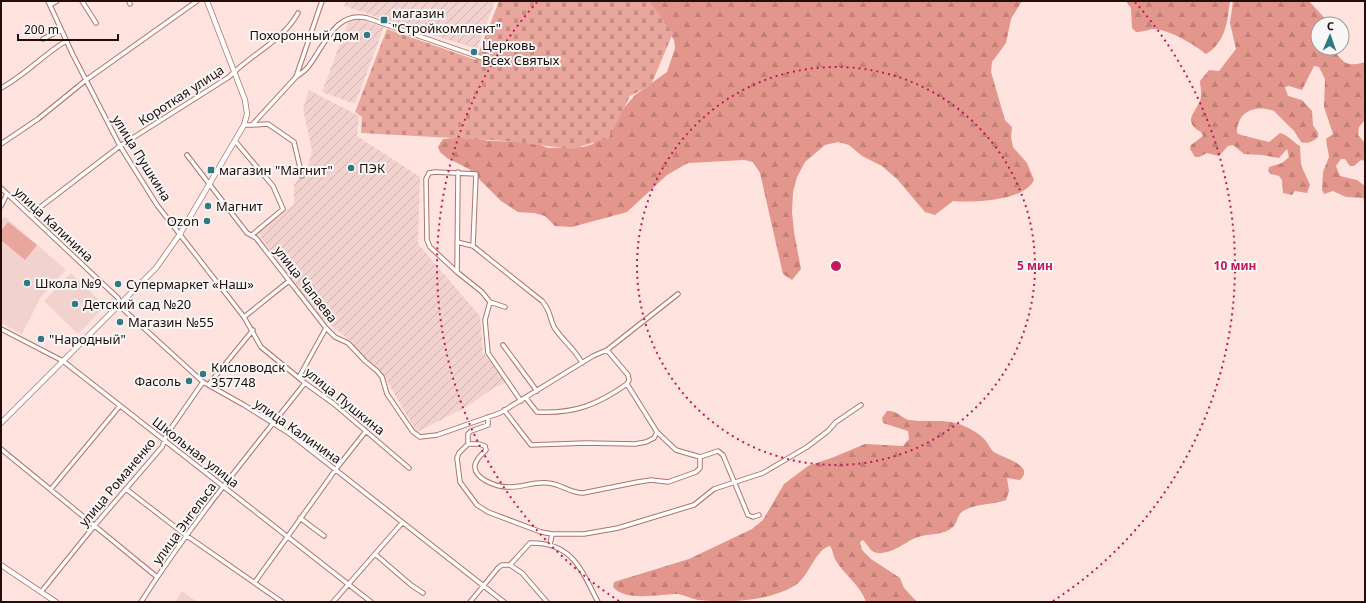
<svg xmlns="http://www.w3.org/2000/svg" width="1366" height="603" viewBox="0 0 1366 603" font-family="'Noto Sans',sans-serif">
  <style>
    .built { fill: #f2d2ce }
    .industrial { fill: url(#industrial-furrows) }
    .forest { fill: url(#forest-firs) }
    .cemetery { fill: url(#cemetery-stones) }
    .park { fill: #e9a69d }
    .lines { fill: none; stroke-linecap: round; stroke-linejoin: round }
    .minor-casing { stroke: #b0736b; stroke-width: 5.5 }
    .secondary-casing { stroke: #b0736b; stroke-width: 6 }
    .minor { stroke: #fff; stroke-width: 3.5 }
    .secondary { stroke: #fff; stroke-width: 4.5 }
    .ring { fill: none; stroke: #c2185b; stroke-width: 2; stroke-dasharray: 2 4 }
    .poi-dot { fill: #307882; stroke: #f7f7f7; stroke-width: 1.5 }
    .labels { text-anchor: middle; stroke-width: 4; stroke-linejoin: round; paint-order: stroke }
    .poi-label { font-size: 13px; fill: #230d0a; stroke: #f7f7f7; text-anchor: start }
    .street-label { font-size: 13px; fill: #230d0a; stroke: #f7f7f7 }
    .centre { fill: #c2185b; stroke: #f7f7f7; stroke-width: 2 }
    .ring-label { font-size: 12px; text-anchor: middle; font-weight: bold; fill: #c2185b; stroke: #f7f7f7; stroke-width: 4; stroke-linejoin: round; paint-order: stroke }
  </style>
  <defs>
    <pattern id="industrial-furrows" width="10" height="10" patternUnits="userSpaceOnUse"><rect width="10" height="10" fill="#f2d2ce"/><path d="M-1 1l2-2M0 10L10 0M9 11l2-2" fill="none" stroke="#cfb3b0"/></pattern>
    <pattern id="forest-firs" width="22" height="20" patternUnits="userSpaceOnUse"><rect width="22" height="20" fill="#e3968c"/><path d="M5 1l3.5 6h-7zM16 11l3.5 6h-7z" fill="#c28077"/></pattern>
    <pattern id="cemetery-stones" width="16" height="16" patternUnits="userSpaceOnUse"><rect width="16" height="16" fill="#e9a69d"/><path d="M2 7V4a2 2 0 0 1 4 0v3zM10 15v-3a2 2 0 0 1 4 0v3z" fill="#c88e86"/></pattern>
  </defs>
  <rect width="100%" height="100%" fill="#ffe3df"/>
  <path class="built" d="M4,216l62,54 -25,27 -19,37 -21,-11v-100z
    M71,273l34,33 -27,28 -34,-33z
    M182,591l15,11h-22z"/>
  <path class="industrial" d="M346,1h149l-18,48 -133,-43z
    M350,17l34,10 -29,77 -33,-12z
    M309,90l50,26 -2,20 63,41 -2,67 62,72 3,36 23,31 -11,4 -27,19 -51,26 -36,-61 -19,-16 -13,-15 -33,-27 -58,-80 36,-29v-19l15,-22 3,-12 -9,-42z"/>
  <path class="forest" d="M649,1h373l-11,18 -5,24 -14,19 -1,10 14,48 7,7 -1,10 2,10 14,16 7,17c-10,21 -60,23 -81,21l-18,14 -10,-3 -28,-33 -15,-13 -20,-10 -13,-11 -11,-3 -13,3 -20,17 -8,15 -4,15 -1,20 2,20 7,37 -9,11 -9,-6 -23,-101 -7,-11 -9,-2 -56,3 -21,12 -40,37 -55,15 -17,-1 -10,-10 -11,-3 -16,-1 -17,-11 -32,-32 -22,-11 -7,-6 -2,-5 5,-8 25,-2 21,4 44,1 15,6 35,-1 10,-3 42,-49 32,-23 8,-24 -1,-8z
    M1126,1h104c-3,21 -4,41 -24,53 -11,-9 -39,-26 -54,-25 -5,1 -10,3 -16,3l-4,-4 -1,-20z
    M1233,1h76l21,23h-12v24h14c11,14 14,20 33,14v58l-6,7 -1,8 7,8v18l-4,-1 -7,6h-4l-5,-7h-4l-5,7 4,10 17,4 8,6v15l-2,-3 -17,-1 -13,-6 -9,3 -2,-4 1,-18 6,-15 -3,-18 7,-5 -9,-27 1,-28 -6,-12 -5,-1 -12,24 -13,-4 -4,1 3,9 14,4 10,11 1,14 5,8v4c-5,5 -11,7 -17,5l-7,-11 -20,-20c-20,-7 -37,1 -37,22l4,2 28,7 11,-9c8,2 13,9 20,13l1,19 9,20 -3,8 -12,-2 -3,4 -9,-2 -1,-13 -3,-4 -8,-2 -3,-3 1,-4 13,-4 7,-6 -2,-8 -8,9 -17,-3 -18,-1 -11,-9 -5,1 -9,10 -12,-3 -8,4h-4l-5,-8 1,-4 12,-9 -2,-4c-21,-12 -3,-20 0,-35 1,-5 -1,-11 -1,-16l9,-11 10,1 17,-22 -6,-26z
    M887,411c11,-1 14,7 22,9 19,3 37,-2 55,6 7,3 16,8 21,14 3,3 5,9 9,12 8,6 42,13 26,28l-13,-2 2,13 -3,9c-13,5 -28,3 -41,10 -8,3 -7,12 -12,17 -10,9 -23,6 -35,10 -14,5 -23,16 -39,16 -9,0 -10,-7 -16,-13l-3,2 2,8 9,9 29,19 4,10 13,14h-51c-5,-16 -22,-28 -30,-41 -3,-5 -3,-11 -6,-15 -15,3 -21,32 -36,40 -28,16 -64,17 -96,14 -7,-1 -13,-5 -20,-6 -18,0 -53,8 -65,-7l1,-5 75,-23 63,-30 11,-9 21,-36 24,-18 26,-9 31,-13 38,2 6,-7 -1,-8 -25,-8 -1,-5z"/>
  <path class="cemetery" d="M499,1h150l24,32 -22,52 -21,11 -21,42 -37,11 -66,-8 -145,-8 1,-16 -7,-5 32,-83 89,31z"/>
  <path class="park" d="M8,222l29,23 -12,15 -24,-20v-9z"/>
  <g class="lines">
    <g class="minor-casing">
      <path id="minor" d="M48,1l25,54 47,91 37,59 87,112 17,30 44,36 29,21 75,64
        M82,1l14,22
        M129,1l1,3
        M50,5l7,-4
        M43,39l18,-9
        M296,77c4,-3 9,-6 12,-10 16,-20 27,-57 59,-49l124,43
        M1,88c24,-13 42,-33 65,-47
        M244,125h8l44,-48 26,-76
        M252,125l16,-1 26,18 8,34
        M235,141l38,45 10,23 -31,26
        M1,144l37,-25 48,-39 111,-79
        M187,155l60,78 9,5 70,90 9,9 13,6 17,18 12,10 5,6 5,17 26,38 7,5 17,-2 63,-22 93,-57 14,-6 71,-56
        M458,172l-1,100 -27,-25 -3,-7 -1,-61 3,-6 6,-1 41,2 -3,72
        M1,188l117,110 6,12 79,72 41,23 46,29 214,168
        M1,206l6,-12
        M30,215l90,-69 109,-69c22,-23 54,-36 69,-64
        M457,242l16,4 69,55c9,10 7,16 12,26 8,13 21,22 28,36
        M457,272l25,20 8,10 15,5
        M490,302l-5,18 3,33 33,48
        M244,317l45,-36
        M1,329l62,32 308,241
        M503,345l34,46
        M607,350l21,25 1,5 -2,4 30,48 19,18 24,7
        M299,377l27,-49
        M209,384l44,-54
        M526,398l11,14c37,2 60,-7 90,-28
        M504,410l27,35 55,-2 49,1 11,-2 8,-4 3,-6
        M488,417v8l-17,6 -3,3v10l-9,9 -2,5 3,24 17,23 11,7 53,20 11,2h32l34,-6 76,-23 20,-16 49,-16 44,-26 21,-16 8,-9 25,-17
        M468,444h11l6,2 1,4c-4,4 -10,9 -11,15 -2,14 22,22 33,22 13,1 26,-6 40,-4 13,1 22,10 35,10l55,-11 13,-2 17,2 28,-10 4,-4v-11l18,-6 5,4 25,60 5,2 6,-2
        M1,449l156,128
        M51,489l68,-82
        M126,489l61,47 95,66
        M300,518l24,18
        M550,545l2,-11
        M375,554l36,31 12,8
        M510,565l20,-22c42,-1 51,26 68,59
        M510,565l12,8 25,29
        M255,582l81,-113 30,-38
        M41,592l54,-67 67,-78 5,-13 36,-52
        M141,602c49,-77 108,-148 164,-219
        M333,602l69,-79
        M470,602l28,-34 4,-3h8"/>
    </g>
    <g class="secondary-casing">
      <path id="secondary" d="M1,423l155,-155 24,-34 64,-109 3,-11 -2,-14 -38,-99
        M1,565l55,37"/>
    </g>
    <use href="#minor" class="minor"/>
    <use href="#secondary" class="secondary"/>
  </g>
  <g class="ring">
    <circle cx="836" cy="266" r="199"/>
    <path d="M619 601A399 399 0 0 1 537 2M1135 2A399 399 0 0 1 1053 601"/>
  </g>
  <g class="poi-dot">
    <rect x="380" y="16" width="8" height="8" rx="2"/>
    <circle cx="367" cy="35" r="4"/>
    <circle cx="474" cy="52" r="4"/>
    <circle cx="351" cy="168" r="4"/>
    <rect x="207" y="166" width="8" height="8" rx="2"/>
    <circle cx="208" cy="206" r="4"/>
    <circle cx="207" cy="221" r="4"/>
    <circle cx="27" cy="283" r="4"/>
    <circle cx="118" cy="284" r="4"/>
    <circle cx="75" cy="304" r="4"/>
    <circle cx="120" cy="322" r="4"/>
    <circle cx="41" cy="339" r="4"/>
    <circle cx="203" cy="374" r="4"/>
    <circle cx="189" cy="381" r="4"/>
  </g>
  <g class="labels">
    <g class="poi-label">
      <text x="392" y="18">магазин<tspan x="392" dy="15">"Стройкомплект"</tspan></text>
      <text x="359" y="40" text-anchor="end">Похоронный дом</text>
      <text x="482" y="50">Церковь<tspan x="482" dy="15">Всех Святых</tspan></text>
      <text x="359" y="173">ПЭК</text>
      <text x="219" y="175">магазин "Магнит"</text>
      <text x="216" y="211">Магнит</text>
      <text x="199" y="226" text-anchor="end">Ozon</text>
      <text x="35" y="288">Школа №9</text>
      <text x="126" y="289">Супермаркет «Наш»</text>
      <text x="83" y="309">Детский сад №20</text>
      <text x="128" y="327">Магазин №55</text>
      <text x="49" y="344">"Народный"</text>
      <text x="211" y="372">Кисловодск<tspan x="211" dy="15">357748</tspan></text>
      <text x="181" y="386" text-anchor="end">Фасоль</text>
    </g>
    <g class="street-label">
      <text transform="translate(181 95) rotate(-33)" y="5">Короткая улица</text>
      <text transform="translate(142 158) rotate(58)" y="5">улица Пушкина</text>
      <text transform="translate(54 224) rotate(43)" y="5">улица Калинина</text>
      <text transform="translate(306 284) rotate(52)" y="5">улица Чапаева</text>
      <text transform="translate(345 401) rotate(39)" y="5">улица Пушкина</text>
      <text transform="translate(298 431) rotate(35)" y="5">улица Калинина</text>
      <text transform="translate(196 452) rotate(38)" y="5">Школьная улица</text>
      <text transform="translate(117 482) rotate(-50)" y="5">улица Романенко</text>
      <text transform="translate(184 523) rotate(-54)" y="5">улица Энгельса</text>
    </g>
  </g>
  <circle cx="836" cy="266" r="6" class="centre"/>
  <g class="ring-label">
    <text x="1035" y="270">5 мин</text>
    <text x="1235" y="270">10 мин</text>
  </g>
  <rect width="1366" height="603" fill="none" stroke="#230d0a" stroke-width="4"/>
  <g transform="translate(1330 36) rotate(2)"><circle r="19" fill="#f7f7f7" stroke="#a29998"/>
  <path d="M0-3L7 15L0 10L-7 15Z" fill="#307882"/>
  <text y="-6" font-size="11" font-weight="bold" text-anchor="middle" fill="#230d0a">С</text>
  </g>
  <path d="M18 34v6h100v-6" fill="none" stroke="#230d0a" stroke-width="2"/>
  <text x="24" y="34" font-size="12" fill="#230d0a" stroke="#f7f7f7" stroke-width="3" paint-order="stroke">200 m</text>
</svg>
